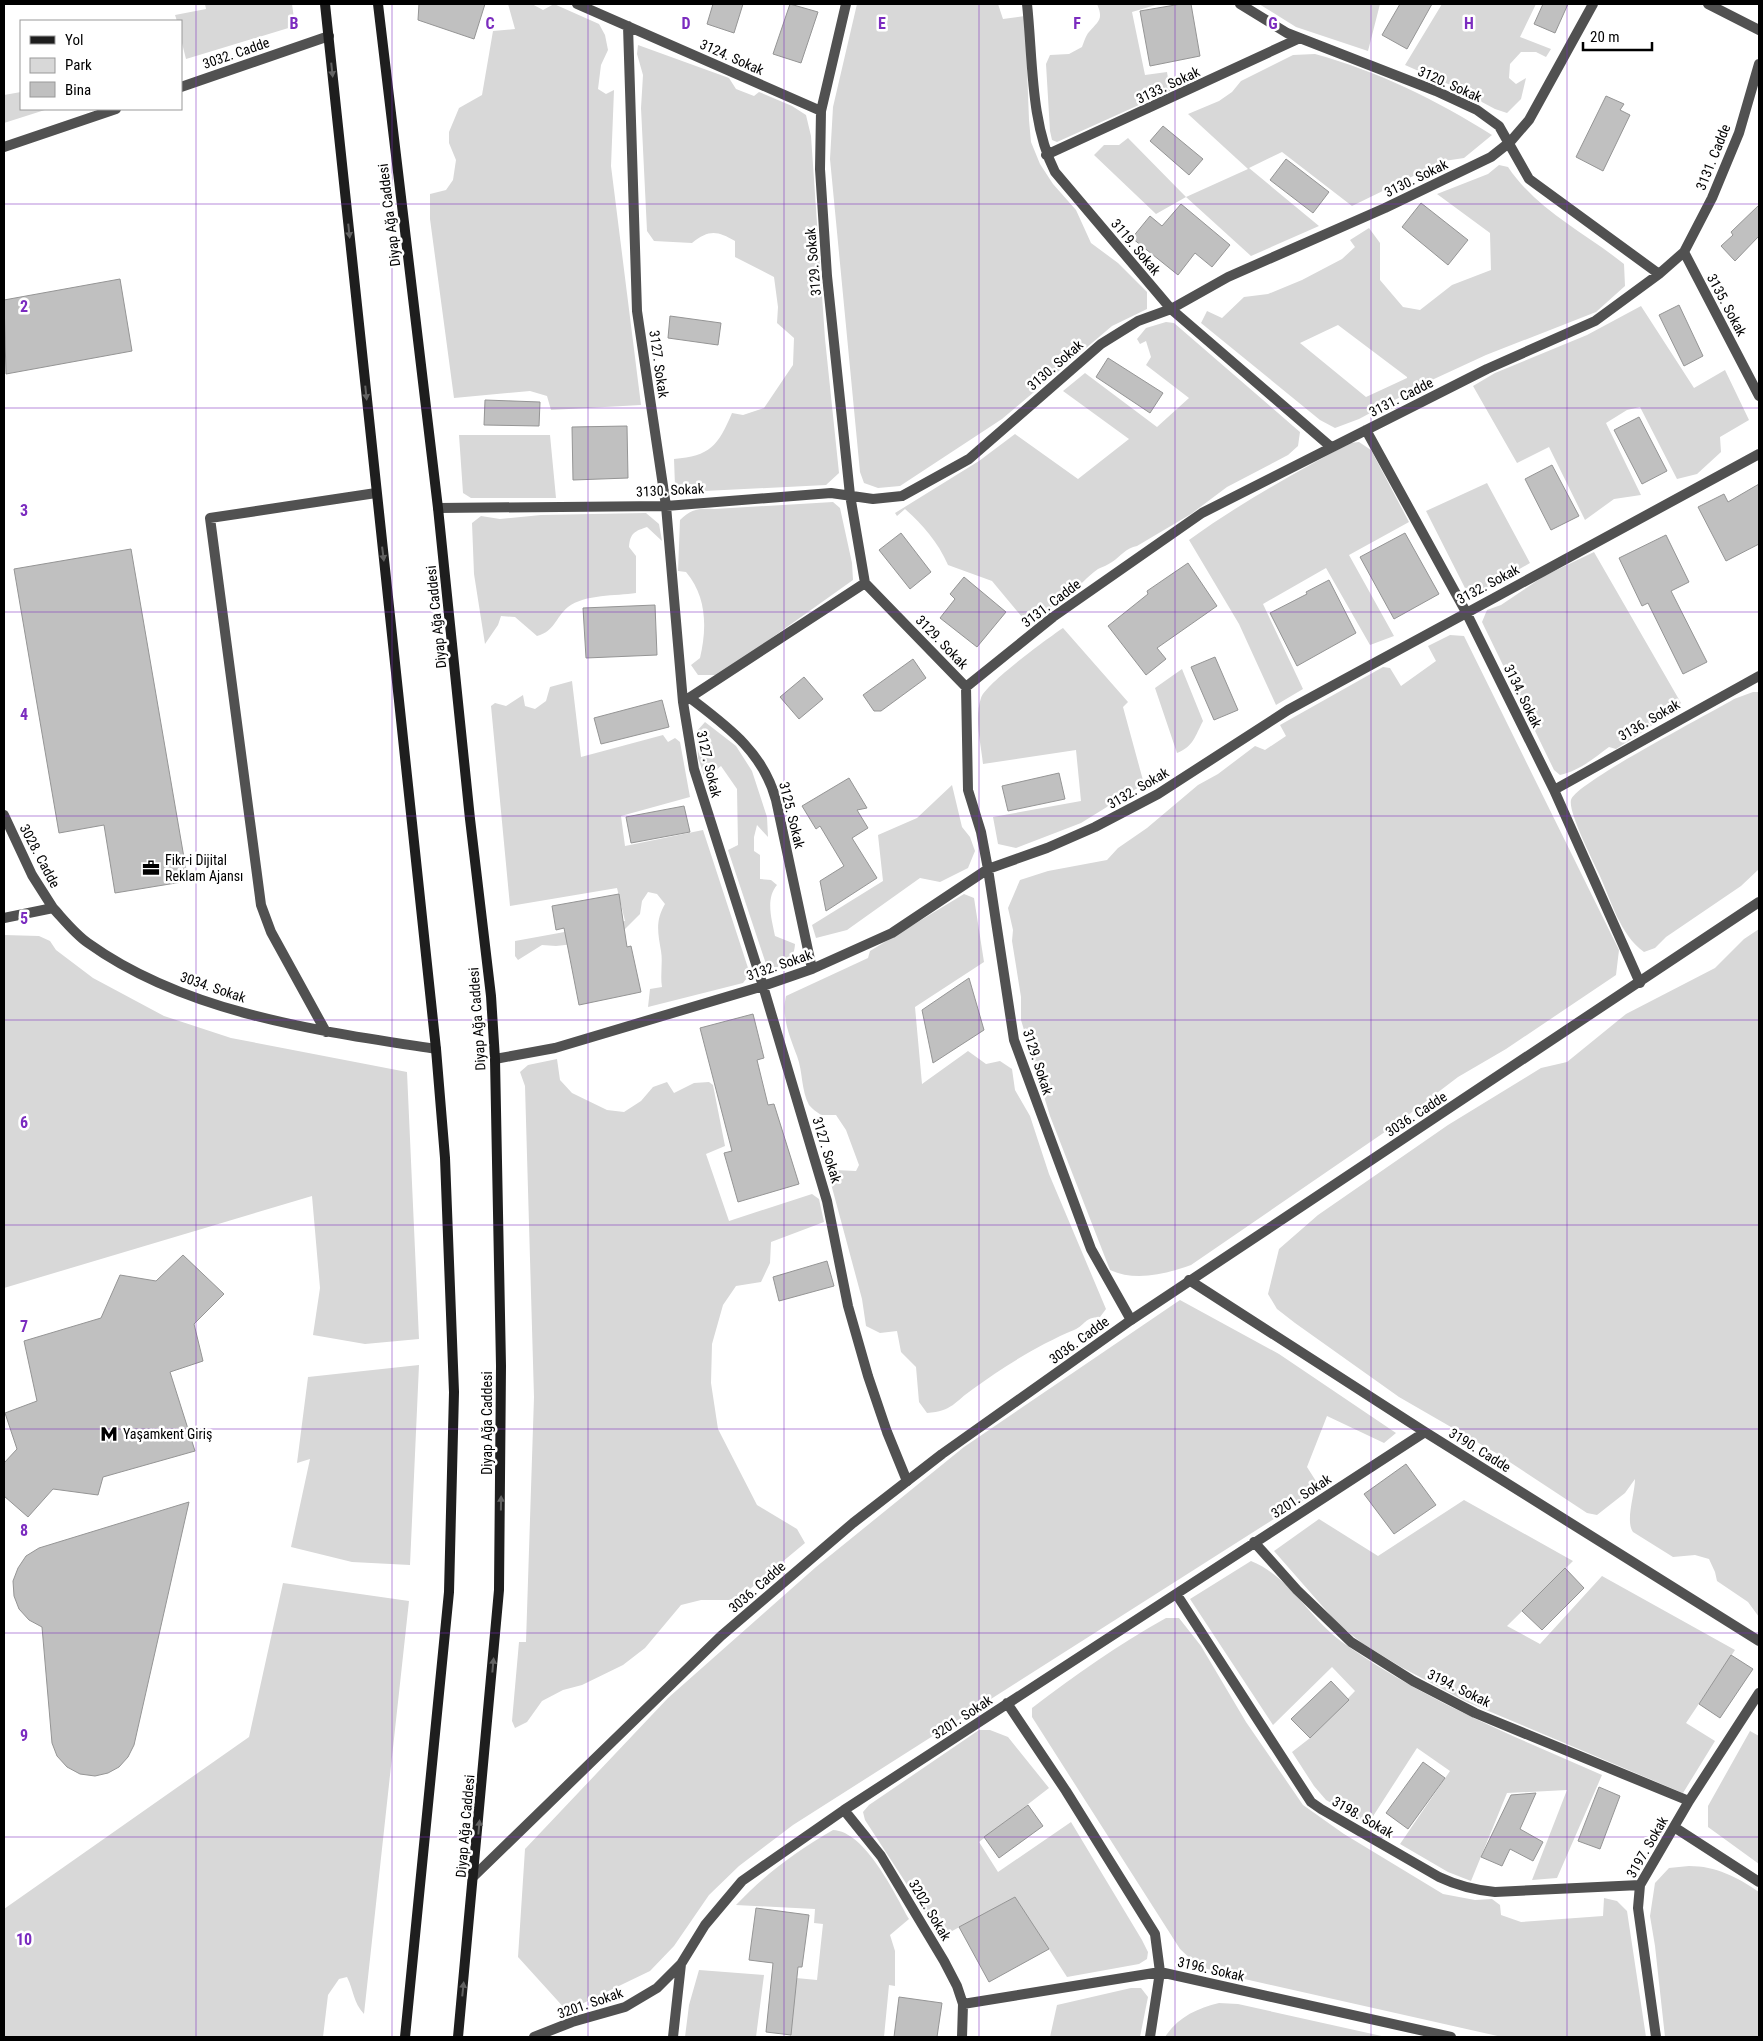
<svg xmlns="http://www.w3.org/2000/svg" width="1763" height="2041" viewBox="0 0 1763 2041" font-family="'Roboto Condensed',sans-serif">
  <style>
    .green { fill: #d8d8d8; fill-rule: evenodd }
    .building { fill: #c0c0c0; stroke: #959595 }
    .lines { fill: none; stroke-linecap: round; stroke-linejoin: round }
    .minor { stroke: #515151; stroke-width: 10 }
    .tertiary { stroke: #515151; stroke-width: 10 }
    .secondary { stroke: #1e1e1e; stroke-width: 10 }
    .oneway { fill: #626262 }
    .grid { fill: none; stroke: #7b2cbf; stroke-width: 1; stroke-opacity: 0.55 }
    .labels { text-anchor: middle; stroke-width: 5; stroke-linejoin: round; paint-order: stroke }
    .street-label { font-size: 14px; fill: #000; stroke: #fff }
    .poi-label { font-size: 14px; fill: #000; stroke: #fff; text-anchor: start }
    .grid-label { font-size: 16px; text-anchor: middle; font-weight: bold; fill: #7b2cbf; stroke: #fff; stroke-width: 5; stroke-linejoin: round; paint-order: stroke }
  </style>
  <rect width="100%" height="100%" fill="#fff"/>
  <path class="green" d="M205,4h87l3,22 -109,33 -5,-20v-18h-4l-2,-6 31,-6z
    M508,4h24l11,6 11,-6 45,20 6,11 3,15 -7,15 -3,24 8,5 8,-4 -3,76 30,239 -90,5 -4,-14 -17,-5 -76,7 -24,-179v-25l16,-4 7,-10 3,-20 -7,-17v-11l10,-24 23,-13 11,-64 22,-2z
    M857,4h141l5,15 22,-3 4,104 2,22 9,22 13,20 23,26 15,33 27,20 29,29v17l-35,17 -110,93 -102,67 -22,2 -14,-5 -4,-11 -30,-313 3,-52z
    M1097,4h62l-27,8 13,63 22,-3 3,19 -113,51 -5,-2 -2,-9 -4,-67 4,-9 19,-1 13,-7c2,-5 4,-12 7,-15 9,-11 15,-12 8,-28z
    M1259,4h121l-12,47 -72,-24z
    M1442,4h94l-16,33 31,12 -5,8 -10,-5h-15l-11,12 -1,14 7,6 10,-6 -5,21 -14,14 -12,-4 -47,-25 -43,-19z
    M638,45l91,33 7,11 18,7 5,-4 33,14 14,9 5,21 14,203 14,134 -13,12 -142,7 -9,-6 -1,-27c36,-3 44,-13 58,-46l11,2 21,-7 29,-43 1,-27 -17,-15 1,-16 -4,-30 -39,-20v-16c-17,-10 -26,-12 -43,2l-38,-2 -7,-10 -6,-123 2,-33 -6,-21z
    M1315,54c62,17 122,46 177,81l-28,23 -20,3 -92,45 -70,-54 -33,16 70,58 -68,30 -65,-59 -30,17 -62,-59 10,-10h15l9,-7 58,59 62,-28 -60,-55 31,-13 13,-9 9,-11 52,-26z
    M21,92v17h27l-44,14v-28z
    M1499,165l9,2c29,43 76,65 116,97l1,22 -29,26 -110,43 -52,24 -75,40 -24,9 -15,-8 -119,-97 6,-12 15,7 22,-21 24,-3 34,-14 40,-21 13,-12 -5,-7 19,-12 11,15v37l23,27 17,3 32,-25 39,-15 -1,-37 -53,-39 51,-20zM1338,325l69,52v1l-41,19 -66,-54z
    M1641,306l53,82 31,-18 24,50 -29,17 1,15 -24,22 -20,5 -37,-72 -13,3 -21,13 35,72 -27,4 -29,21 -36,-73 -32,16 -44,-77 22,-13 92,-38z
    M1166,322l8,1 119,103 7,6 -2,14 -10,9 -61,32 -36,27 -54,32c-11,2 -16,10 -25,16 -4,3 -10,5 -14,7 -22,16 -34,39 -63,43l-1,6 -7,5 -35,-42 -44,-16c-10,-23 -25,-40 -43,-56l-8,7 -2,-3 84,-52 36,-27 63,45 51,-40 -66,-48 22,-18 72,54 32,-29 -43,-33 5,-8 -5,-16 -6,3 -3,-5 9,-11z
    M459,435h91l6,63h-85l-8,-5z
    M1359,442l12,8 38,72 -60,33 45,81 -24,9 -44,-77 -63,36 40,85 -27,16 -37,-81 -50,-84c51,-37 106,-67 161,-97z
    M1487,483l43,80 -49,28 -9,3 -7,-6 -39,-77z
    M833,502l7,6 12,55 1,17 -121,86 -16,9h-18l-7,-10 9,-7c7,-30 7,-61 -14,-86l-8,-1 2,-51c11,-11 19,-12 34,-11z
    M646,513l13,11 3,17 -15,-14c-12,4 -17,6 -18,20l7,9v37c-20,3 -51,1 -68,14 -13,11 -13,24 -31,29l-22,-19 -14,-1 -3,9 -13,19 -11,-70 -2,-51 9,-7 19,3 41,-4z
    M1594,552l87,151 -34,26 -31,20 -7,-2c-15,11 -30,24 -49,28l-6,-5 -72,-148 5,-12 14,-5 43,-29z
    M1063,628l65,74 -5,5 21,77 -63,39 -65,25 -18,-4 -5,-27 88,-16 -5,-51 -93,14c-2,-20 -9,-46 -2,-66 4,-14 67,-60 82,-70z
    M1450,635l14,1 155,314 -3,25 -110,74 -48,28 -63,48 -204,140c-26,9 -55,17 -81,5l-60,-154 -29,-96v-23l-9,-56 1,-11 -5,-22 12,-28 28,-9 59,-11 11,-12 29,-20 51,-43 20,-11 37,-28 10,4 21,-14 -6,-11 103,-58 7,1 11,18 35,-25 -8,-15z
    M1182,669l21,52c-8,15 -9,25 -26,32l-22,-65z
    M572,681l9,76 82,-22 5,7 7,-4 5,4 10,55 -69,19 4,30 78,-16 47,144 -7,9 -95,24 2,-18 12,-2c-2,-12 1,-25 -1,-36 -3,-18 -6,-30 4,-47l-8,-10 -9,-2 -6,9 -2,13 -17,17 -49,13 -18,2 -14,-1 -24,15 -3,-4v-15l110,-20 -8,-33 -107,18 -19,-200 4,-3 11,3 17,-11 2,11 10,3 11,-8 4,-14z
    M1753,692h6v177l-18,17 -75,51 -11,11 -11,4c-24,-17 -33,-52 -45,-78 -6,-13 -31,-62 -28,-74 4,-17 140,-87 163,-101z
    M705,722l31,24 16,25 15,46 1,20 -11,-12 -3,12v14l6,4v24l11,1 6,5c-12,14 -5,35 -2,51l20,8c-1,17 -12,29 -29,20l-38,-114 10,-5 -1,-56 -16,-23 -6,5 -4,9 -5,1 -8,-23 -1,-27z
    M952,785l10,42 8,10 5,14 -7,17 -28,14 -20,-4 -73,52 -31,8 -4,-13 71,-44 -5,-46 39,-17z
    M964,894l10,4 10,64 -69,45 7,77 46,-33 18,13 14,-3 12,8 3,21 15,26 19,58 57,135 -6,8c-17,1 -13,7 -26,13 -34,14 -71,37 -101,59 -19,13 -20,22 -46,24l-8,-11 -3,-35 -15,-15 -4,-21 -17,2 -14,-7 -4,-27 -32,-119 5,-10 21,1 3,-6 -13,-35 -10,-15h-15c-4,-3 -9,-6 -12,-10 -8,-15 -6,-33 -12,-49 -7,-19 -16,-39 -11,-60l82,-38 2,-7z
    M1759,929v688l-11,-15 -31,-21 -2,-9 -6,-13 -14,-4 -22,2 -40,-25c-8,-11 2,-38 2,-53l-10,14 -28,22 -10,-2 -91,-60 -97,-56 -104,-74 -18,-14 -9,-15 11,-45 39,-34 130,-90 93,-57 26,-6 59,-48 89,-46 29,-29z
    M4,935l35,1 11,5 6,9 37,28 71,38 67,22 176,34 12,267 -54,5 -52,-9 7,-47 -8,-92 -308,92z
    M557,1059l3,21 12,13 35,17 17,2 17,-11 12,-14 14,-5 7,11 20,-10 15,-1 4,3 12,61 -19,8 23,67 83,-27 7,5 5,23 -53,20 -1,21 -9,19 -25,4 -13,19 -11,39 -1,39 7,46 39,76 40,24 8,14 -60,50 -16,7h-28l-20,5 -36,43 -22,17 -41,20 -19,5 -21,11 -15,21 -12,6 -3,-7 7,-79h7l8,-245 -9,-311 -5,-14 8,-7z
    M1180,1300l99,54 117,79 -12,10 -57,-27 -20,51 14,22 -528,336 -54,41 -30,29 -35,51 -24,25 -83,40 -49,-54 7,-108 143,-151 148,-131 148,-120z
    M419,1365l-9,200 -58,-3 -61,-15 19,-88 -13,4 11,-86z
    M1464,1500l109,61 -66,65 33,18 62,-68 133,74 -49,73 29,18 -32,52 -216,-91 -66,-35 -39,-24 -24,-19 -64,-73 45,-32 59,37z
    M1251,1561c38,15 59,58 91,81 79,57 171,94 260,133l-45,103 -25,2 35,-90 -60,3 -36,88 -23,-9 -48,-28 50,-73 -33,-23 -49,76 -42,-24 -12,-14 -22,-34 18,-14 45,-47 -23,-24 -59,58 -83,-126z
    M283,1583l126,18 -45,413c-11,-12 -10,-23 -17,-37l-8,2 -11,16 -5,42h-319v-128l245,-172z
    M1166,1618h13l22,28 45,76 57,83 41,29 99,60 32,6 17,-1 8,6 1,10 20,7 82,-6 1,-18 13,3 10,10 19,126h-144l-284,-64 -21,-8 -17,-16 -148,-232v-9c43,-33 87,-64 134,-90z
    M979,1730h11l18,7 41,51 -70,54 19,30 73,-50 71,118 6,12 -1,7 -8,5 -72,13 -52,-80 -74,40 -76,-117 -2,-8 6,-7z
    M1750,1731l9,5v128l-51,-37v-21z
    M833,1830c32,1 62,64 76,89l-19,16 5,16v35l-6,-1 -5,52h-94l6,-59 21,2 6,-56 -9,-1 1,-14 -79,-4c32,-33 58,-52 97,-75z
    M1689,1866c27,0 48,11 70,26v145h-94l-10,-91 -5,-30 5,-33 14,-15z
    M699,1970l65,5 -8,62h-71l4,-32z
    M1131,1988h10l7,9 -8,40h-90l7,-32z
    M1219,2003l19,1 148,33h-221c12,-19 32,-29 54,-34z"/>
  <path class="building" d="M419,4h66l-11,35 -56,-19z
    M713,4h30l-9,29 -27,-9z
    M790,4l28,8 -17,51 -28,-9z
    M1181,4h10l9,52 -50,10 -10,-55z
    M1400,4h32l-25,45 -25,-14z
    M1543,4h25l-13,29 -21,-9z
    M1606,96l18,8 -4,6 10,5 -27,56 -27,-14z
    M1163,126l40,33 -14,16 -39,-34z
    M1286,159l43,33 -16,21 -43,-33z
    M1421,203l47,37 -20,25 -46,-38z
    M1181,204l49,41 -18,22 -17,-14 -17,22 -46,-37 18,-22 12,10z
    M1759,205v31l-24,25 -14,-15 12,-11 -2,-3z
    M120,279l12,72 -126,23 -2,-74z
    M1679,305l24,51 -19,10 -25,-51z
    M670,316l51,7 -3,22 -50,-7z
    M1108,358l55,35 -13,20 -54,-36z
    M485,400l55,2 -1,24 -55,-1z
    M1639,417l28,54 -25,13 -28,-54z
    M627,426l1,52 -55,2 -1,-53z
    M1552,465l27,51 -28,14 -26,-51z
    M1759,484v60l-33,17 -28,-54 26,-13 4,8z
    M901,533l30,39 -21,17 -31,-39z
    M1405,533l34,61 -45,25 -34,-62z
    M1666,535l23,47 -18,9 36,71 -24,12 -35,-71 -6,3 -23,-48z
    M131,549l57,332 -73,12 -11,-68 -45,8 -45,-264z
    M1188,563l29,43 -60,42 9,11 -20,16 -38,-49 40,-32 -1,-3z
    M964,577l42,35 -29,35 -37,-29 15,-19 -5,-5z
    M1329,580l27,53 -59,33 -27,-53 37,-19 -1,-2z
    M655,605l2,50 -71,3 -3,-50z
    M1215,657l23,53 -24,10 -23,-53z
    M913,659l13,19 -45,33h-7l-11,-16z
    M804,677l19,22 -24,20 -19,-22z
    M662,700l7,27 -68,17 -7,-26z
    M1059,773l6,26 -57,12 -6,-25z
    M849,778l18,30 -10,2 11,18 -16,10 25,40 -51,33 -6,-30 24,-15 -24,-40 -4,3 -14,-23z
    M684,806l6,26 -59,11 -5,-26z
    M619,894l8,53 4,-1 10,46 -62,13 -15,-77 -8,2 -4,-24z
    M969,978l15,52 -51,33 -11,-53z
    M753,1014l11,44 -7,2 11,45 6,-1 25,80 -61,18 -14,-49 8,-2 -32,-123z
    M183,1255l41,39 -30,30 9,37 -33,11 25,79 -92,26 -5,18 -45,-6 -25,28 -24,-21v-33l13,-14 -12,-36 32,-12 -13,-60 77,-23 19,-43 36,6z
    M827,1261l7,25 -55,15 -6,-24z
    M1406,1464l30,41 -42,29 -30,-40z
    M189,1502l-55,243 -6,12 -9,10 -11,6 -13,3 -15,-2 -13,-7 -10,-11 -5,-13 -10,-116 -13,-7 -10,-11 -5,-13 -1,-15 5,-13 8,-12 13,-8z
    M1565,1568l19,20 -42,42 -20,-19z
    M1731,1655l22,14 -33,49 -21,-14z
    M1331,1681l18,19 -39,38 -19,-19z
    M1423,1762l22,16 -37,51 -22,-16z
    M1599,1787l21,9 -20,53 -22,-8z
    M1536,1793l-16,36 23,13 -10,19 -23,-12 -8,17 -21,-9 30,-62z
    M1028,1805l15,21 -44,32 -15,-21z
    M1015,1897l34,52 -60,33 -30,-55z
    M756,1908l53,7 -7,52h-4l-7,68 -25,-3 7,-69 -24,-3z
    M899,1997l43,6 -5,34h-43z"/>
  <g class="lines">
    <path class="minor" d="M577,4l244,107
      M846,4l-25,107 -1,58 7,107 23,219 15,88 101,104 2,103 13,42 7,37 26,171 77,209 40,71
      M1027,4c6,54 3,119 28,168l116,137 160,138
      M1240,4l47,29 149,58 41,19 22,16 30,53 130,95
      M628,26l9,285 29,195 17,196 11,67 69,217 64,215 21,105 20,70 19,56 20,49
      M181,87l148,-51
      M4,147l112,-38
      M1046,155l254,-117
      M1684,252l75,144
      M1366,430l100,182 88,178 86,193
      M438,508l228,-2 165,-13 42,6 29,-3 67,-37 132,-115 37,-23 33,-12 57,-32 157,-69 106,-51 19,-15 19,-22 64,-116
      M966,687l87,-70 149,-104 285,-144 108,-48 64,-47 25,-22 28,-54 27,-65 20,-69
      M690,698c38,29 73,54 86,102l36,169
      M686,700l179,-117
      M1554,790l205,-114
      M4,815l28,60 21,33
      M4,918l49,-10c11,12 22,26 35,35 99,71 232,88 348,106
      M326,1032l-55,-100 -10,-27 -51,-387 166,-25
      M495,1059l60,-11 208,-62 49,-17 80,-36 96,-64 59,-21 48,-21 63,-33 130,-84 471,-256
      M1189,1280l236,152 334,209
      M1254,1542l43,48 54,52 62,39 62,32 214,88
      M1177,1595l134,207 10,7 118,68c19,9 35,13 56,15l145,-7
      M1007,1703l59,88 89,143 5,38 -10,65
      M844,1810l37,46 63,105 13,25 6,18 -1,33
      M1674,1827l85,55
      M963,2004l197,-32 291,65
      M534,2037l38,-15 53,-15 32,-19 24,-24 24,-39 37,-44 102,-71 581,-378
      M673,2037l8,-73
      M1656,2037l-18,-129 2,-23 49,-84 70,-108"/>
    <path class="tertiary" d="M1708,4l51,26
      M474,1876l247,-240 132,-113 89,-69 189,-134 628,-418"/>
    <path class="secondary" d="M325,4l111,1045 9,109 9,234 -5,200 -44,445
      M378,4l60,504 32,311 21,177 4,63 6,307 -2,224 -41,447"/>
  </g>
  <defs><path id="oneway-solid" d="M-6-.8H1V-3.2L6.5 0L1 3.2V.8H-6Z" transform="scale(1.25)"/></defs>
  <g class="oneway">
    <use href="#oneway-solid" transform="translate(332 70) rotate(84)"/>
    <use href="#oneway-solid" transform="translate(349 231) rotate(84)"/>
    <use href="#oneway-solid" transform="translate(366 393) rotate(84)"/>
    <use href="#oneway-solid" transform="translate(383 554) rotate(83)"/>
    <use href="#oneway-solid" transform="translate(501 1503) rotate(-89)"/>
    <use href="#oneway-solid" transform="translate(493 1665) rotate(-85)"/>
    <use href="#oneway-solid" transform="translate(479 1827) rotate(-85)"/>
    <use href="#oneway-solid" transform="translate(463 1989) rotate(-84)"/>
  </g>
  <path class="grid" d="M196,4v2033M392,4v2033M588,4v2033M784,4v2033M979,4v2033M1175,4v2033M1371,4v2033M1567,4v2033M4,204h1755M4,408h1755M4,612h1755M4,816h1755M4,1020h1755M4,1225h1755M4,1429h1755M4,1633h1755M4,1837h1755"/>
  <defs>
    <g id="office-bare" transform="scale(1.35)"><path d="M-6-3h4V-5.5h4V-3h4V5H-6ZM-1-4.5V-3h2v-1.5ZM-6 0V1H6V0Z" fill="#000" stroke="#fff" stroke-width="2.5" paint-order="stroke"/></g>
    <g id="metro-bare" transform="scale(1.35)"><path d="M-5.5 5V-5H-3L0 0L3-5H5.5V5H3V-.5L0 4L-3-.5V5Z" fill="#000" stroke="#fff" stroke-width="2.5" paint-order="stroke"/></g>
  </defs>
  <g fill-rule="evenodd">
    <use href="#office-bare" x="151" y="868"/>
    <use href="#metro-bare" x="109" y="1434"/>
  </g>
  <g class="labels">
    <g class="street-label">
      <text transform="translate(236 53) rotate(-19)" y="5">3032. Cadde</text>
      <text transform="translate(732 57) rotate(24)" y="5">3124. Sokak</text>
      <text transform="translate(1450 84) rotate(24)" y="5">3120. Sokak</text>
      <text transform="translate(1168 85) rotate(-25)" y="5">3133. Sokak</text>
      <text transform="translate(1713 157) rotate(-68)" y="5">3131. Cadde</text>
      <text transform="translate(1416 178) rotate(-26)" y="5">3130. Sokak</text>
      <text transform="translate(389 215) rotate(-97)" y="5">Diyap Ağa Caddesi</text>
      <text transform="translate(1136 247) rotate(50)" y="5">3119. Sokak</text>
      <text transform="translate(813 262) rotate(-95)" y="5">3129. Sokak</text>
      <text transform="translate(1727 305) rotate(62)" y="5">3135. Sokak</text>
      <text transform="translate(659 364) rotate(82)" y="5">3127. Sokak</text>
      <text transform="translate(1055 365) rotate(-41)" y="5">3130. Sokak</text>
      <text transform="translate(1401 397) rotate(-27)" y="5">3131. Cadde</text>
      <text transform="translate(670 490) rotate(-3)" y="5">3130. Sokak</text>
      <text transform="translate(1488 584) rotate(-28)" y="5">3132. Sokak</text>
      <text transform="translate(1051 603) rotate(-37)" y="5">3131. Cadde</text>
      <text transform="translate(436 617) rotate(-96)" y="5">Diyap Ağa Caddesi</text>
      <text transform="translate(942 642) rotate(46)" y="5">3129. Sokak</text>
      <text transform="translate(1523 696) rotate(64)" y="5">3134. Sokak</text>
      <text transform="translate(1649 720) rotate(-30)" y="5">3136. Sokak</text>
      <text transform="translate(709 764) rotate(77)" y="5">3127. Sokak</text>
      <text transform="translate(1138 788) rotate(-30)" y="5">3132. Sokak</text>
      <text transform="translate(792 815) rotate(76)" y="5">3125. Sokak</text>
      <text transform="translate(40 856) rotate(62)" y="5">3028. Cadde</text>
      <text transform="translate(779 965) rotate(-19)" y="5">3132. Sokak</text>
      <text transform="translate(213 987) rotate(19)" y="5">3034. Sokak</text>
      <text transform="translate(477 1019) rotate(-94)" y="5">Diyap Ağa Caddesi</text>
      <text transform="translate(1038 1062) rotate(72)" y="5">3129. Sokak</text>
      <text transform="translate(1416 1114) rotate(-33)" y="5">3036. Cadde</text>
      <text transform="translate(827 1150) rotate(73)" y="5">3127. Sokak</text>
      <text transform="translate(1079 1340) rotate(-36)" y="5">3036. Cadde</text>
      <text transform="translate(487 1423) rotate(-90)" y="5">Diyap Ağa Caddesi</text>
      <text transform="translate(1480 1450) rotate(32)" y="5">3190. Cadde</text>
      <text transform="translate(1301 1496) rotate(-33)" y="5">3201. Sokak</text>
      <text transform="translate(757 1587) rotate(-41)" y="5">3036. Cadde</text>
      <text transform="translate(1459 1688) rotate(26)" y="5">3194. Sokak</text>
      <text transform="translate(962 1717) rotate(-33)" y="5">3201. Sokak</text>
      <text transform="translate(1363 1817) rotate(30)" y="5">3198. Sokak</text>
      <text transform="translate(465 1826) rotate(-85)" y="5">Diyap Ağa Caddesi</text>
      <text transform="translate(1647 1847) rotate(-60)" y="5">3197. Sokak</text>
      <text transform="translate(930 1910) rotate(59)" y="5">3202. Sokak</text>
      <text transform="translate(1211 1969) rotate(13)" y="5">3196. Sokak</text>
      <text transform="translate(590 2003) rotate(-19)" y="5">3201. Sokak</text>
    </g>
    <g class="poi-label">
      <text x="165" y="865">Fikr-i Dijital<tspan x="165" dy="16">Reklam Ajansı</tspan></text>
      <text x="123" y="1439">Yaşamkent Giriş</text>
    </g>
  </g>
  <g class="grid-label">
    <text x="294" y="29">B</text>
    <text x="490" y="29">C</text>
    <text x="686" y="29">D</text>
    <text x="882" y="29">E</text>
    <text x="1077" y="29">F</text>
    <text x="1273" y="29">G</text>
    <text x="1469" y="29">H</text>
    <text x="24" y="312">2</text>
    <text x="24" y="516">3</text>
    <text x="24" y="720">4</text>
    <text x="24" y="924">5</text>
    <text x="24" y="1128">6</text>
    <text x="24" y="1332">7</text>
    <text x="24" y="1536">8</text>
    <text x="24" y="1741">9</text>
    <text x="24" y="1945">10</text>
  </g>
  <rect width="1763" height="2041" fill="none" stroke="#000000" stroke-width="10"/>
  <rect x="20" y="20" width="162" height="90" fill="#ffffff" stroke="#999999"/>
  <rect x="30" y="36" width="25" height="8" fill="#1e1e1e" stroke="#999999"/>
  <text x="65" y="45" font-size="15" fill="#000000">Yol</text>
  <rect x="30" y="58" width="25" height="15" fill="#d8d8d8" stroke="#999999"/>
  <text x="65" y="70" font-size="15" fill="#000000">Park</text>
  <rect x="30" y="82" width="25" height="15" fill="#c0c0c0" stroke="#999999"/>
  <text x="65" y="95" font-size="15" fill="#000000">Bina</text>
  <path d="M1583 42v8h69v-8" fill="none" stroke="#000000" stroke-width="2.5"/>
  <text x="1590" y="42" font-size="15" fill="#000000" stroke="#ffffff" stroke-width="4" paint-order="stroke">20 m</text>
</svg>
